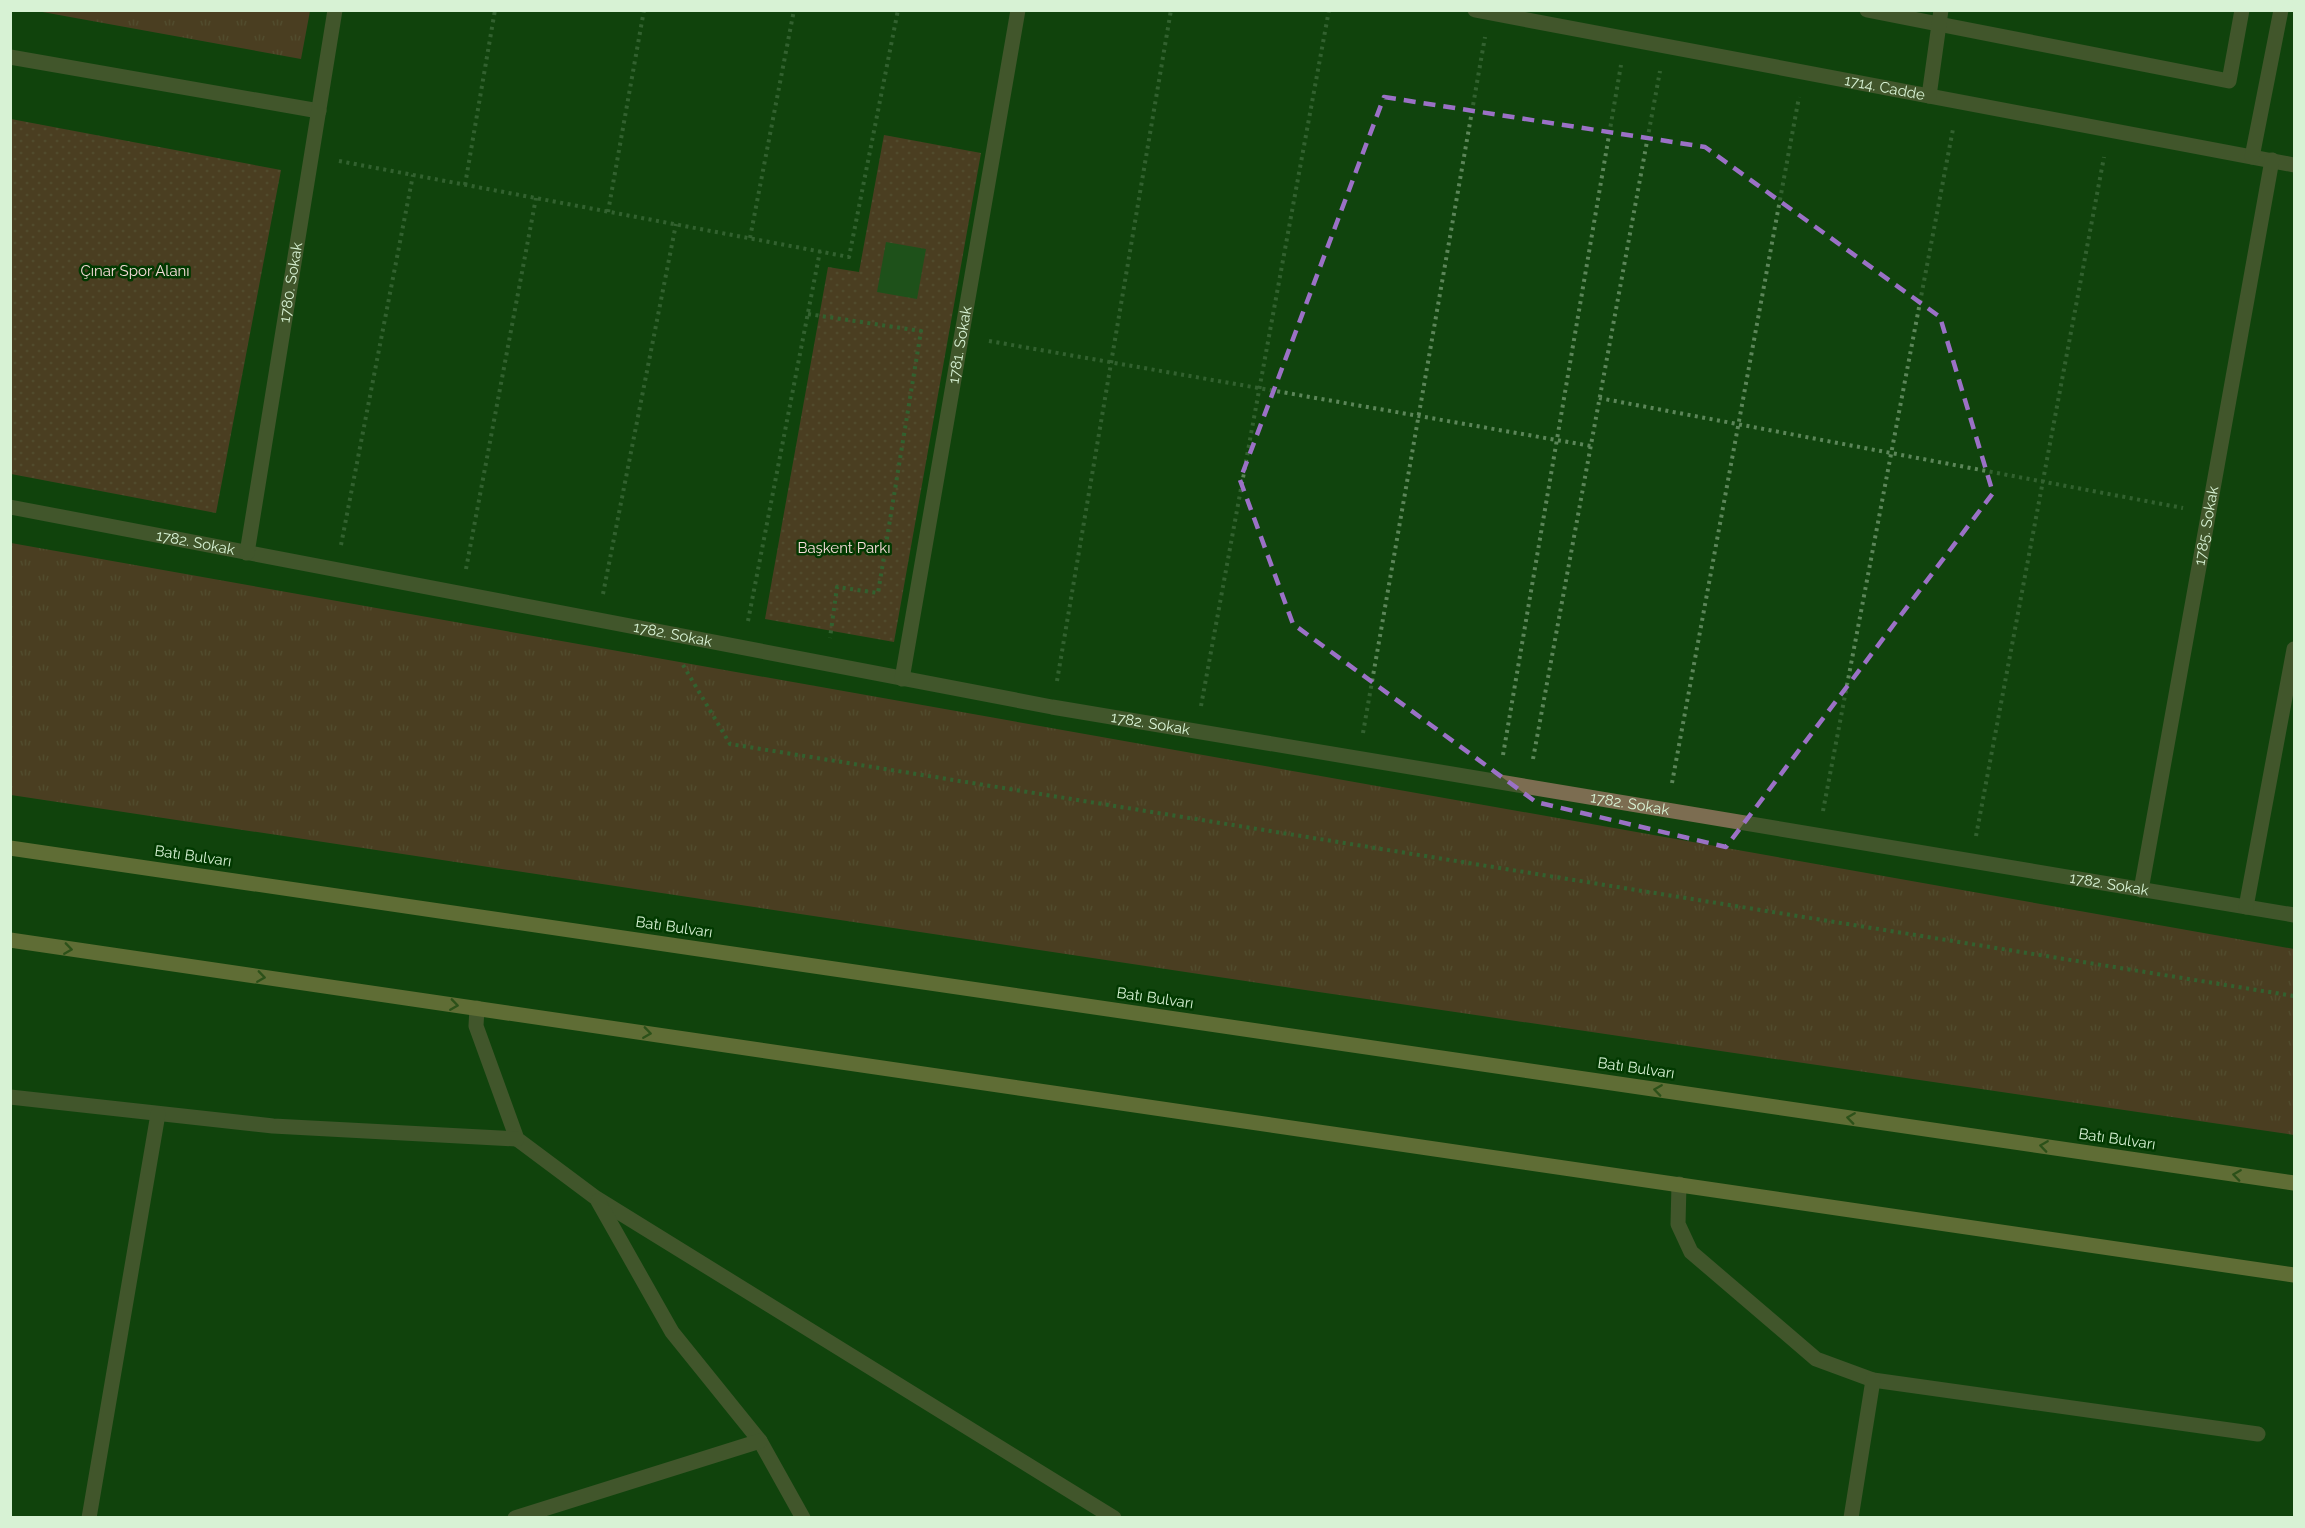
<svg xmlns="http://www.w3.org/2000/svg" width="2305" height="1528" viewBox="0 0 2305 1528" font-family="Raleway,sans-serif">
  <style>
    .grass { fill: url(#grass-tufts) }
    .park { fill: url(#park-dots) }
    .building { fill: #30622c }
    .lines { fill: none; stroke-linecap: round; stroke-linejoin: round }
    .path { stroke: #5c8659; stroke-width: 4; stroke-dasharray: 3 4.5; stroke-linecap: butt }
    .minor { stroke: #7c6d51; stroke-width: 15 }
    .major { stroke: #bfa066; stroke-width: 15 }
    .oneway { stroke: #4e6229 }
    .marked { fill: none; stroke: #9b71c6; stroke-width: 4.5; stroke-dasharray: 12 8; stroke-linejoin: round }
    .labels { text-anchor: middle; stroke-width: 5; stroke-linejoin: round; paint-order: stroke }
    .street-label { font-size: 15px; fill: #d7f2d4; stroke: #023901 }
    .park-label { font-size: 15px; fill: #f7dcda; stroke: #023901 }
  </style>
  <defs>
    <pattern id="grass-tufts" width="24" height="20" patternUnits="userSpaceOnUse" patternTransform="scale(1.5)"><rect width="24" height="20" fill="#91393a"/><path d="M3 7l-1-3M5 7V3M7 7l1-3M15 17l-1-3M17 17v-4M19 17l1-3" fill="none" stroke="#a05656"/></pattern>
    <pattern id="park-dots" width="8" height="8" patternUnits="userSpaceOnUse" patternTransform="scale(1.5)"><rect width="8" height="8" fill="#91393a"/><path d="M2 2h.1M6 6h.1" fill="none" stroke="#a05656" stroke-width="1.8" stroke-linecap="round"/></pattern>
  </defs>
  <rect width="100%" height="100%" fill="#10440d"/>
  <path class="grass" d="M37,11h273l-9,48z
    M11,543l2283,406v186l-982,-144 -1301,-196z"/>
  <path class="park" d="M11,119l270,51 -65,343 -205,-39z
    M884,135l97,18 -87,489 -129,-23 63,-352 31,5z"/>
  <path class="building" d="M886,242l40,7 -9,50 -40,-7z"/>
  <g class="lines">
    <path class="path" d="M339,161l510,96 49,-247
      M465,185l30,-175
      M608,212l36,-202
      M750,238l44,-228
      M808,314l113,17 -43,262 -41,-6 -7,51
      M989,341l602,105
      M1599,398l584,110
      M341,545l72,-370
      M466,569l70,-371
      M603,594l73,-370
      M748,621l72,-370
      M683,665l47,79 1564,252
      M1057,681l114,-671
      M1201,706l128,-696
      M1363,733l122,-696
      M1503,755l118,-690
      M1533,759l127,-688
      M1672,783l127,-686
      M1823,811l130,-682
      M1976,836l128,-679"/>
    <g class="minor">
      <path id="s1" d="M1475,10l819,155"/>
      <path d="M1867,10l362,71 13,-71"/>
      <path d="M10,57l309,54"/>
      <path d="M1929,96l12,-86"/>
      <path d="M2252,157l29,-147"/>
      <path id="s2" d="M10,507l1042,200 1242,208"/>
      <path id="s3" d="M247,553l88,-543"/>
      <path id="s4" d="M902,679l116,-669"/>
      <path id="s5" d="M2141,890l131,-730"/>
      <path d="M2246,907l48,-258"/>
      <path d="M477,1008l-1,18 41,113 79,59 518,320"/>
      <path d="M10,1097l263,29 244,13"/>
      <path d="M1679,1184l-1,40 13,28 125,107 57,21 385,54"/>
      <path d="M598,1201l74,131 88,109 43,77"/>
      <path d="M89,1518l69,-404"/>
      <path d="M515,1518l245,-77"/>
      <path d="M1851,1518l22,-138"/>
    </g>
    <path class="major" d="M10,848l2284,335
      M10,940l2284,335"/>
  </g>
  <defs><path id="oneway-chevron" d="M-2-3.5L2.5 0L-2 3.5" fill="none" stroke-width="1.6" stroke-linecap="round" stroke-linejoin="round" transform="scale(1.5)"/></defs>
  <g class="oneway">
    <use href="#oneway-chevron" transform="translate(68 949) rotate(8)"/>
    <use href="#oneway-chevron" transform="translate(261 977) rotate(8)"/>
    <use href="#oneway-chevron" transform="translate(454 1005) rotate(8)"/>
    <use href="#oneway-chevron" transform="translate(647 1033) rotate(8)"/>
    <use href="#oneway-chevron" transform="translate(1658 1090) rotate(-172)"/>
    <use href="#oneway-chevron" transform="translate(1851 1118) rotate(-172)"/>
    <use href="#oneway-chevron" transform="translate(2044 1146) rotate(-172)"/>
    <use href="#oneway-chevron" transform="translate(2237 1175) rotate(-172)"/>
  </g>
  <path d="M0 0H2305V1528H0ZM1384,97l321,50 235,170 53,176 -267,354 -190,-45 -243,-178 -53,-144z" fill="#10440d" fill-opacity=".55" fill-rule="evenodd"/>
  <path class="marked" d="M1384,97l321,50 235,170 53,176 -267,354 -190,-45 -243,-178 -53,-144z"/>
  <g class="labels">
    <g class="street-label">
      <text dy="5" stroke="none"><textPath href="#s1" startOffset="417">1714. Cadde</textPath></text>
      <text dy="5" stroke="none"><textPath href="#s3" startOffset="274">1780. Sokak</textPath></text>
      <text dy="5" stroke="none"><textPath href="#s4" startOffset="339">1781. Sokak</textPath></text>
      <text dy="5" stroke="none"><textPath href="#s5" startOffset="370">1785. Sokak</textPath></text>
      <text dy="5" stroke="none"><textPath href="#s2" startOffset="189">1782. Sokak</textPath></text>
      <text dy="5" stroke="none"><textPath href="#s2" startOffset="675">1782. Sokak</textPath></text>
      <text dy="5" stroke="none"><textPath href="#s2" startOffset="1161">1782. Sokak</textPath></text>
      <text dy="5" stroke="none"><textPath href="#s2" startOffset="1647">1782. Sokak</textPath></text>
      <text transform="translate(193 856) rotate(8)" y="5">Batı Bulvarı</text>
      <text dy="5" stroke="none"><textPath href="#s2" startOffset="2133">1782. Sokak</textPath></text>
      <text transform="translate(674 927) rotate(8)" y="5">Batı Bulvarı</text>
      <text transform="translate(1155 998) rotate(8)" y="5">Batı Bulvarı</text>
      <text transform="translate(1636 1068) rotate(8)" y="5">Batı Bulvarı</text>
      <text transform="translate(2117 1139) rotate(8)" y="5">Batı Bulvarı</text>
    </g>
    <g class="park-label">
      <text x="135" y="276">Çınar Spor Alanı</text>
      <text x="844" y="553">Başkent Parkı</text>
    </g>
  </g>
  <rect width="2305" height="1528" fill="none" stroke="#d7f2d4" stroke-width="24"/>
</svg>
